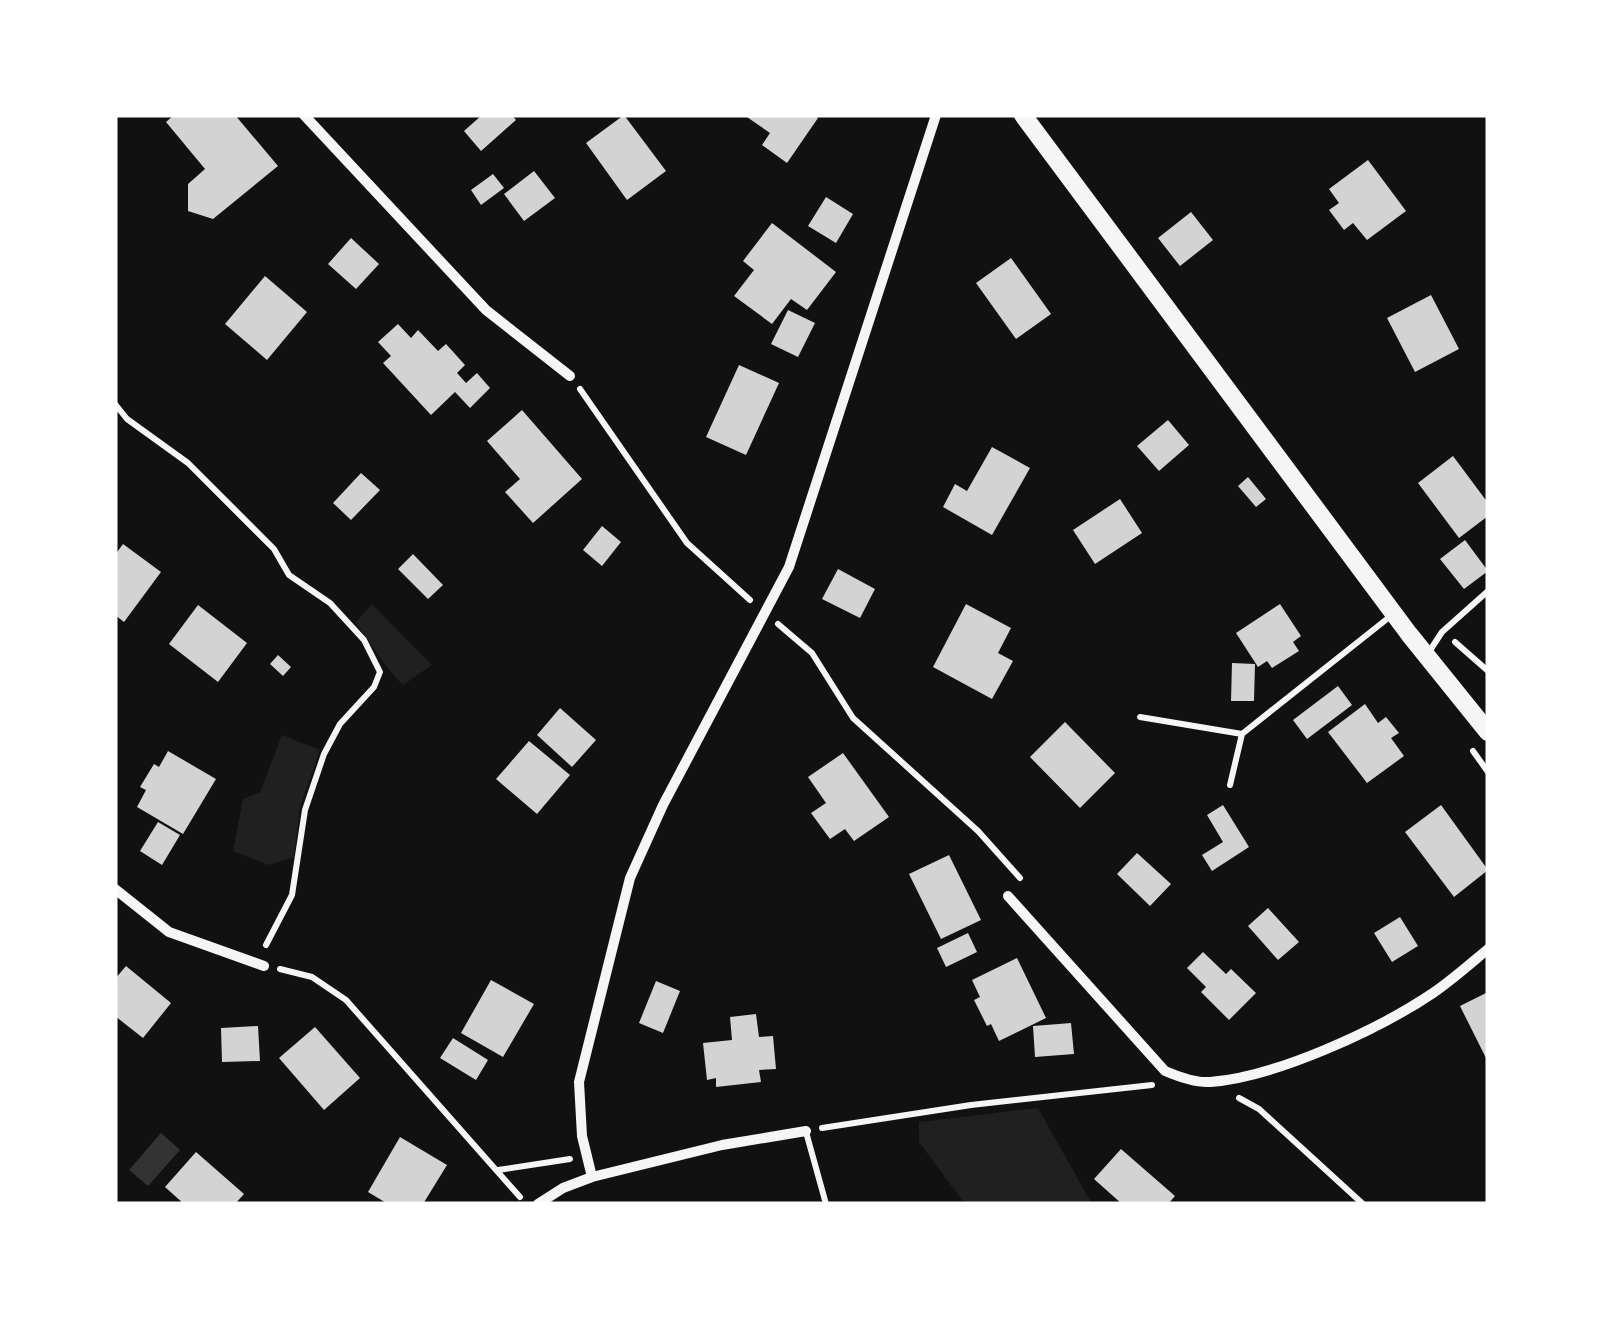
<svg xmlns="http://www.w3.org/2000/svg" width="1603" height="1319" viewBox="0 0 1603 1319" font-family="'PT Sans Narrow',sans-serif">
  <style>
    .green { fill: #202020 }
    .water { fill: #333 }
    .building { fill: #d3d3d3 }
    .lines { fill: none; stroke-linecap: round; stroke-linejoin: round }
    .path { stroke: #f5f5f5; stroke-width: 6 }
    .service { stroke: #f5f5f5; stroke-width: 6 }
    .minor { stroke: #f5f5f5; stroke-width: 10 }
    .tertiary { stroke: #f5f5f5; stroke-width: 18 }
  </style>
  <rect width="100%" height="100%" fill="#111"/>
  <path class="green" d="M372,604l60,61 -29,20c-19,-18 -31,-42 -48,-62z
    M282,735l38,15 -20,57 -6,50 -25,8 -36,-14 10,-52 17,-7z
    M1038,1108l54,96h-127l-46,-62v-20z"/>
  <path class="water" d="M161,1133l19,17 -32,36 -19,-16z"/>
  <path class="building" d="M174,115h61l43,51 -65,53 -25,-8v-27l17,-15 -39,-47z
    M482,115h30l4,5 -35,31 -17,-20z
    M624,115l42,56 -39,29 -41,-57z
    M744,115h70l4,3 -31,45 -25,-18 8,-12z
    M1368,160l38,51 -39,29 -14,-17 -9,7 -15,-20 10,-7 -10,-14z
    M534,171l21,27 -31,23 -20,-27z
    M493,174l11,14 -23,17 -10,-15z
    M826,197l27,17 -17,29 -28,-17z
    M1191,212l22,28 -33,26 -22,-28z
    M772,223l64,49 -29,38 -16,-11 -19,25 -38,-28 20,-26 -11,-9z
    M351,238l28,26 -23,25 -28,-25z
    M1011,258l40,56 -35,25 -40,-56z
    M265,276l42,36 -40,48 -42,-36z
    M1431,295l28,54 -44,23 -28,-54z
    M788,310l27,13 -17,34 -27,-13z
    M398,324l13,14 7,-8 20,21 8,-7 19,21 -8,8 9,10 11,-10 13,15 -20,20 -15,-16 -24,23 -48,-52 8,-7 -13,-14z
    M739,365l40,18 -33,72 -40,-18z
    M522,410l60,69 -49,44 -28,-31 15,-13 -33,-38z
    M1168,420l21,25 -30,26 -22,-25z
    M992,447l38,21 -38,67 -49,-28 12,-23 12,7z
    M1453,456l35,47v13l-29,22 -41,-55z
    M361,473l19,17 -29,30 -18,-17z
    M1248,477l18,22 -10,8 -18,-21z
    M1120,499l22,34 -47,31 -22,-34z
    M602,526l19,16 -19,24 -19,-16z
    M1465,540l23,31 -24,18 -24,-30z
    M123,544l38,28 -37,50 -9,-7v-60z
    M413,554l30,31 -15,14 -30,-30z
    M838,569l37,20 -15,29 -38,-19z
    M966,604l45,24 -13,25 15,8 -21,38 -59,-32z
    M1280,604l21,32 -8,6 6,9 -27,17 -5,-7 -9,6 -22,-34z
    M198,605l49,38 -29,39 -49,-38z
    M278,655l13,12 -8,9 -13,-12z
    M1232,663l23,1 -1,37h-23z
    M1338,686l14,19 -45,34 -14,-19z
    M1365,704l13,19 8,-6 13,16 -8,5 13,18 -37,27 -39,-51z
    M560,708l36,32 -24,27 -35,-32z
    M1065,722l50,51 -35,35 -50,-51z
    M529,741l41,34 -33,39 -41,-35z
    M168,751l48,28 -33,55 -46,-27 9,-17 -6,-3 14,-23 5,3z
    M843,753l46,64 -35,24 -9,-12 -15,10 -19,-26 15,-10 -18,-26z
    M1223,805l26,42 -37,24 -10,-16 21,-13 -16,-27z
    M1441,805l47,65 -34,27 -49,-65z
    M158,822l22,13 -18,30 -22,-14z
    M1137,853l34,31 -21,22 -33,-32z
    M949,855l32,65 -40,19 -32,-65z
    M1268,908l31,34 -21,18 -30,-34z
    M1400,917l18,29 -26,16 -18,-29z
    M968,933l9,19 -31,15 -9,-19z
    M1203,952l23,22 5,-5 25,24 -27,27 -28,-28 5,-5 -19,-19z
    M1017,958l29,60 -47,23 -8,-17 -4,2 -13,-26 6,-3 -8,-17z
    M126,966l45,37 -28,35 -28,-22v-37z
    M491,980l43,24 -31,53 -42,-24z
    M656,981l24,10 -17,42 -24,-10z
    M1488,992v70l-28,-56z
    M756,1014l3,23 14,-1 3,33 -17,1 2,12 -45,5v-9l-9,2 -4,-37 29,-3 -2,-23z
    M1071,1023l3,31 -39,3 -2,-31z
    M258,1026l2,35 -38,1 -1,-34z
    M315,1027l45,51 -36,32 -45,-52z
    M453,1038l35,22 -12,20 -36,-22z
    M400,1137l47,28 -24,39h-35l-20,-12z
    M1121,1149l54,47 -7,8h-46l-28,-25z
    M196,1152l48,42 -9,10h-51l-19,-17z"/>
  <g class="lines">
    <path class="path" d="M580,389l107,154 63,57
      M115,404l12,15 61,44 86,86 15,26 41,28 34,37 16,32 -6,15 -34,37 -16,30 -19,56 -13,85 -26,50
      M778,624l34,29 41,65 125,113 42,47
      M1455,642l33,29
      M1473,751l15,21
      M280,969l32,8 34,23 174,197
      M1239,1098l20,11 104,95
      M822,1128l149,-23 181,-20
      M498,1170l72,-11"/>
    <path class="service" d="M1427,655l15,-23 46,-41
      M1140,717l102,17 150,-119
      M1230,785l12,-51
      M806,1132l20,72"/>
    <path class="minor" d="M304,115l182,195 84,66
      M115,889l54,43 95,34
      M1008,896l157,175c14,6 30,12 45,11 66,-5 168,-52 223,-89 19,-13 37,-29 55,-44
      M592,1177l130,-32 84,-14
      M538,1204l25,-16 29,-11 -10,-41 -3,-54 51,-204 33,-73 126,-238 147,-452"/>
    <path class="tertiary" d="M1023,115l386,519 79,98"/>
  </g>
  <rect width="1603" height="1319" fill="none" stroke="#ffffff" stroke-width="235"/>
</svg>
